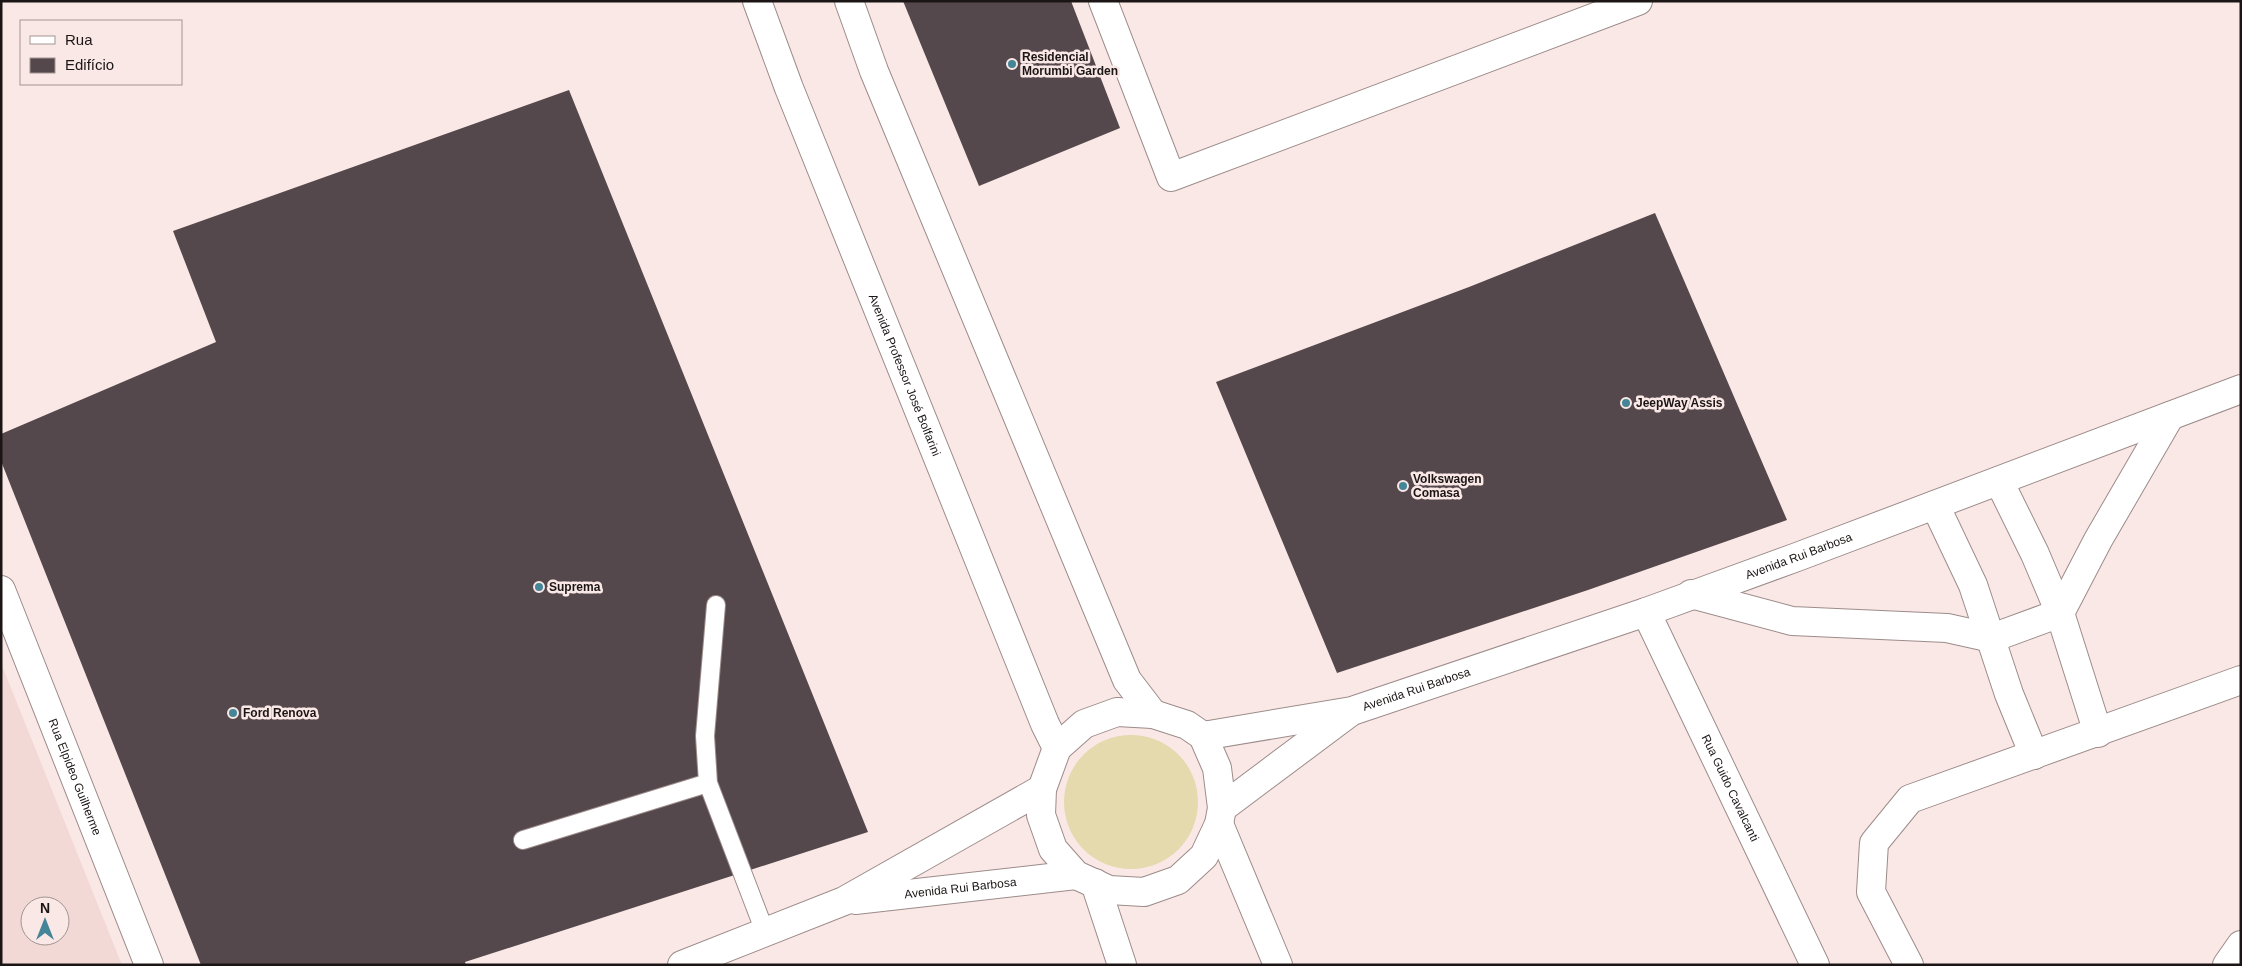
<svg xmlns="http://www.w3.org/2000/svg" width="2242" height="966" viewBox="0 0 2242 966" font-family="Helvetica,sans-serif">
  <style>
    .built { fill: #f3d9d6; fill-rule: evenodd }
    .green { fill: #e5d9ae }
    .building { fill: #55484d }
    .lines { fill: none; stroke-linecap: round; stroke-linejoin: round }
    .lane-casing { stroke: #9c8c8a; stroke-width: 20 }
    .street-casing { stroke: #9c8c8a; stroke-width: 30 }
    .secondary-casing { stroke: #9c8c8a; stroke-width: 30 }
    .primary-casing { stroke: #9c8c8a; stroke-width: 30 }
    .lane { stroke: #fff; stroke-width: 18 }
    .street { stroke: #fff; stroke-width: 28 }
    .secondary { stroke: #fff; stroke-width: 28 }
    .primary { stroke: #fff; stroke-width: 28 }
    .poi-dot { fill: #448597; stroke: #fae8e6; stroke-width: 2 }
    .labels { text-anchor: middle; stroke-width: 5; stroke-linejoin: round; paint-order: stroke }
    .poi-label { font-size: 12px; font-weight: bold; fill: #1b1615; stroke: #fae8e6; text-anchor: start }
    .street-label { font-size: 12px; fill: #1b1615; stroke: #fae8e6 }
  </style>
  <rect width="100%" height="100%" fill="#fae8e6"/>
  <path class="built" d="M1,663l121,302h-121zM30,906h30v30h-30z"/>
  <path class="green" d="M1064 802a67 67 0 1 1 134 0a67 67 0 1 1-134 0Z"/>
  <path class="building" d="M903,1h168l49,127 -141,58z
    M569,90l299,742 -403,130 1,3h-265l-200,-504v-27l215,-92 -43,-111z
    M1655,213l132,307 -199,70 -251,83 -121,-291 253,-95z"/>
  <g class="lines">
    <g class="lane-casing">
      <path id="lane" d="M708,783l-3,-47 11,-131
        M523,840l185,-57 57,149"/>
    </g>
    <g class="street-casing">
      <g id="street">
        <path d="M1103,1l68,176 467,-176"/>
        <path d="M1999,481l36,73 25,59 38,120"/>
        <path d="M1935,505l38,80 36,109 25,61"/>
        <path id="s1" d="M1,590l148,375"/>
        <path id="s2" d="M1646,612l169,353"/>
        <path d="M1992,638l68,-25"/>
        <path d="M1219,824l59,141"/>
        <path d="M1095,883l27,82"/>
        <path d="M1909,965l-38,-73 3,-49 36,-44 331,-119"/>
        <path d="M2227,965l14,-20"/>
      </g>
    </g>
    <g class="secondary-casing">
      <g id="secondary">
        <path id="s3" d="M757,1l32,87 256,636 12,24"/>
        <path d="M849,1l25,70 253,609 26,34"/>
      </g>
    </g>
    <g class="primary-casing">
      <g id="primary">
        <path d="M1691,594l101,27 155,7 45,10"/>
        <path d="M2060,613l38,-73 72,-124"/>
        <path d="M1117,712l36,2 34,11 16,11 14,32 5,40 -3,16 -15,32 -26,24 -34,12 -35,-2 -33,-15 -23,-26 -12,-34 1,-26 15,-41 27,-24z"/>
        <path id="s4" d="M1203,736l149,-25 294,-99 151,-55 444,-168"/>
        <path d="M1222,808l127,-95"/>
        <path id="s5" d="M855,900l221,-25"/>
        <path d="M682,965l162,-64 198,-112"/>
      </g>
    </g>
    <use href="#lane" class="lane"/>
    <use href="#street" class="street"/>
    <use href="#secondary" class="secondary"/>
    <use href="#primary" class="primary"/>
  </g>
  <g class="poi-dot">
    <circle cx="1012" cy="64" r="5"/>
    <circle cx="1626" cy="403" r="5"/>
    <circle cx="1403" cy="486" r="5"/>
    <circle cx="539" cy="587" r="5"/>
    <circle cx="233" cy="713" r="5"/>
  </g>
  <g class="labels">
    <g class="poi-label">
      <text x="1022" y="61">Residencial<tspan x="1022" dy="14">Morumbi Garden</tspan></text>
      <text x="1636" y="407">JeepWay Assis</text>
      <text x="1413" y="483">Volkswagen<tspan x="1413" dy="14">Comasa</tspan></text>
      <text x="549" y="591">Suprema</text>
      <text x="243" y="717">Ford Renova</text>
    </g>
    <g class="street-label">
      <text dy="4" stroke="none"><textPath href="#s3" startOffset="402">Avenida Professor José Bolfarini</textPath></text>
      <text dy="4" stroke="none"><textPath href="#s4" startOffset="624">Avenida Rui Barbosa</textPath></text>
      <text dy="4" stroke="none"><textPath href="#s4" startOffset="219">Avenida Rui Barbosa</textPath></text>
      <text dy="4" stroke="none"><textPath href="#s1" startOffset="201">Rua Elpideo Guilherme</textPath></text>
      <text dy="4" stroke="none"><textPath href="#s2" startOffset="195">Rua Guido Cavalcanti</textPath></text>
      <text dy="4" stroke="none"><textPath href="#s5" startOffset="106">Avenida Rui Barbosa</textPath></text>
    </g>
  </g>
  <rect width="2242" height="966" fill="none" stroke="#1b1615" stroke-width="5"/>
  <rect x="20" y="20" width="162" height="65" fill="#fae8e6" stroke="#a19492"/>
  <rect x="30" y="36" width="25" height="8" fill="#ffffff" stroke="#a19492"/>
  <text x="65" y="45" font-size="15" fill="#1b1615">Rua</text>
  <rect x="30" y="58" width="25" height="15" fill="#55484d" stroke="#a19492"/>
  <text x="65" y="70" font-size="15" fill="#1b1615">Edifício</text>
  <g transform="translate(45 921)"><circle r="24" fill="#fae8e6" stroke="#a19492"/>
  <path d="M0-4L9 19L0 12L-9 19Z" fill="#448597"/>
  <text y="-8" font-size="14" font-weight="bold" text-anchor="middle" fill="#1b1615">N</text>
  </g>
</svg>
